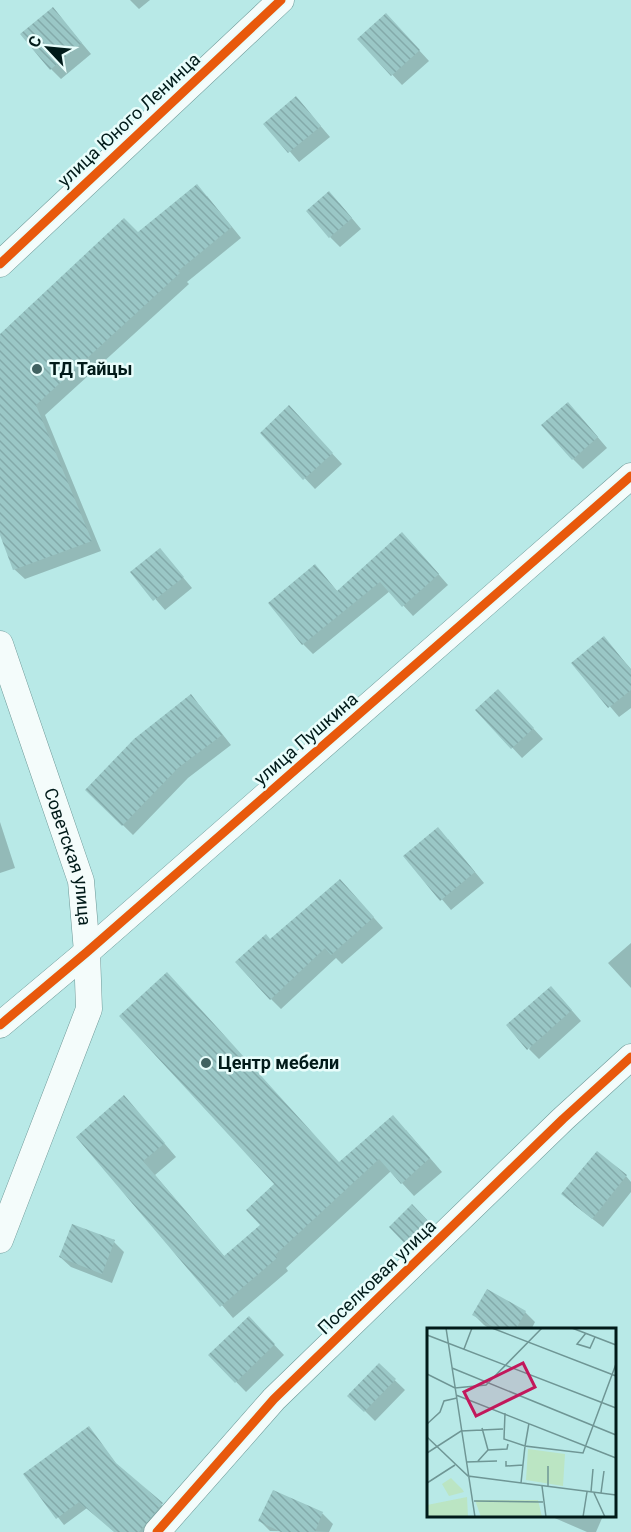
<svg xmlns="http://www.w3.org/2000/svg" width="631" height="1532" viewBox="0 0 631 1532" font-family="Roboto,sans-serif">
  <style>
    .shadow { fill: #0003 }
    .building { fill: url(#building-back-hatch) }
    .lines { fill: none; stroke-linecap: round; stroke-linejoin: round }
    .minor-casing { stroke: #6d9897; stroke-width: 27 }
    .minor { stroke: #f4fcfb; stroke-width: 26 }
    .cycleway-casing { stroke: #e8fdfb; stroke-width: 13 }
    .cycleway { stroke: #e8590c; stroke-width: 9 }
    .poi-dot { fill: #416261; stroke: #e8fdfb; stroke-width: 2 }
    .labels { text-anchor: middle; stroke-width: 5; stroke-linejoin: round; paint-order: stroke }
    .street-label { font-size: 18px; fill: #011a19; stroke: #e8fdfb }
    .poi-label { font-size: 18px; font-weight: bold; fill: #011a19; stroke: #e8fdfb; text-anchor: start }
    .inset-road { fill: none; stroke: #6f9695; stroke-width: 1.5 }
    .view { fill: #c2185b; fill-opacity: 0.15; stroke: #c2185b; stroke-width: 3 }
    .inset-edge { fill: none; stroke: #011a19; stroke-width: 3 }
  </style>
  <defs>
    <pattern id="building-back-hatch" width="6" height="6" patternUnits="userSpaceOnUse" patternTransform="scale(1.5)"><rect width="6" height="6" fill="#9ac7c6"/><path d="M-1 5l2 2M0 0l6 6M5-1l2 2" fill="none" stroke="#83aaaa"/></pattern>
  </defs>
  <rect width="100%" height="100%" fill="#b8e9e7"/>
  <path class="shadow" d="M130,0h20l-11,9z
    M53,9l38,45 -30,25 -10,-10z
    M396,25l33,36 -27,24 -43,-46z
    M306,109l24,28 -31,25 -33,-38z
    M207,196l34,42 -54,44 2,2 -144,131 56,136 -76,28 -11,-10 -14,-38v-195l138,-102z
    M339,203l22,26 -21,18 -10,-10z
    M578,414l29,34 -24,21 -10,-10z
    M299,418l43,46 -27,25 -53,-56z
    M412,544l36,41 -35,31 -23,-25 -77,63 -10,-10 12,-78 23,26z
    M160,550l32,38 -27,22 -33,-38z
    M604,638l27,31v39l-12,9 -46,-54z
    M191,696l10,11 30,38 -43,33 -55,57 -46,-45z
    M508,701l35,38 -21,19 -45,-48z
    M0,822l15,46 -15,5z
    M448,839l36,44 -33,27 -46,-54z
    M350,891l33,37 -41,36 -6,-6 -55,51 -10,-10 -1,-58z
    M631,943v45l-23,-25z
    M561,998l20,23 -42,38 -10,-10z
    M136,1110l40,47 -21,18 70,82 115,-93 66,-34 36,42 -28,24 -23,-25 -105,97 2,3 -55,47 -155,-181z
    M626,1176l5,6v10l-28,35 -30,-23z
    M412,1206l29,30 -21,21 -29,-30z
    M114,1242l10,10 -12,31 -41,-16 -11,-10z
    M525,1312l10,10 -4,8h-39l-8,-5 -10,-10z
    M249,1318l35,37 -38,37 -36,-37z
    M379,1365l26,25 -30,31 -26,-26z
    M89,1428l31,41 48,42 -18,21h-35l-28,-24 -23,17 -39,-50z
    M274,1492l49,22 10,10 -4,8 -59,-1 -10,-10z
    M550,1516h53l-7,16h-9z"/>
  <path class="building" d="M53,7l29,36 -32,27 -30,-36z
    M386,13l34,37 -29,26 -34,-37z
    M296,96l25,30 -33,27 -25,-29z
    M197,184l35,43 -54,44 2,2 -144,132 56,136 -79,29 -13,-35v-201l124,-116 14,14z
    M329,191l23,27 -23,20 -23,-27z
    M568,402l30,35 -26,23 -31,-35z
    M289,405l44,48 -30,27 -43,-47z
    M402,532l37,42 -37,33 -22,-25 -78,63 -34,-42 47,-39 22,27z
    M160,548l24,29 -31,24 -23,-29z
    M604,636l27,34v20l-23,18 -37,-45z
    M498,689l36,39 -23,21 -36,-39z
    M191,694l31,41 -44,33 -56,58 -37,-36 49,-51z
    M438,827l37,45 -35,29 -37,-45z
    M340,879l34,38 -43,38 -6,-7 -55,52 -35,-38 31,-28 4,5z
    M167,972l172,190 54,-47 37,43 -29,26 -22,-25 -104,96 2,3 -57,49 -144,-170 48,-42 41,48 -22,18 81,95 36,-31 -14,-15 28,-26 -155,-168z
    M551,986l21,24 -45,40 -21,-25z
    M597,1151l30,24 -35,44 -31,-25z
    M412,1204l20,21 -23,23 -20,-21z
    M72,1224l43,16 -13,34 -43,-17z
    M487,1289l39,22 -10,18h-19l-25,-14z
    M249,1316l26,28 -40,39 -27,-28z
    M379,1363l17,16 -32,33 -17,-16z
    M89,1426l27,37 47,40 -24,29h-25l-35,-30 -23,17 -33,-45z
    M273,1490l50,22 -8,20h-34l-23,-11z"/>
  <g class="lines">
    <g class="minor-casing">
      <g id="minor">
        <path d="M0,264l281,-264"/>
        <path id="s1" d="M0,644l81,237 6,71 2,57 -89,231"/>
        <path d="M0,1025l87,-73 544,-476"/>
        <path d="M157,1532l117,-133 289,-280 68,-62"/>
      </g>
    </g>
    <use href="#minor" class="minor"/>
    <g class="cycleway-casing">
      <path id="cycleway" d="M0,264l281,-264
        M0,1025l87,-73 544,-476
        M157,1532l117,-133 289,-280 68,-62"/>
    </g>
    <use href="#cycleway" class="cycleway"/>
  </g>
  <g class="poi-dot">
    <circle cx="37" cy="369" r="6"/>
    <circle cx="206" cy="1063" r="6"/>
  </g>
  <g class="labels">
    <g class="street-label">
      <text transform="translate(129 120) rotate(-43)" y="6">улица Юного Ленинца</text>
      <text transform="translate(306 739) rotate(-41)" y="6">улица Пушкина</text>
      <text dy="6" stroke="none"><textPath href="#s1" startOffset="224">Советская улица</textPath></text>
      <text transform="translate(377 1277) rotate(-44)" y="6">Поселковая улица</text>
    </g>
    <g class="poi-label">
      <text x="49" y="375">ТД Тайцы</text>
      <text x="218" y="1069">Центр мебели</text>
    </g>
  </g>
  <g transform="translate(427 1328)">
    <rect width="189" height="189" fill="#b8e9e7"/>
    <path d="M101,121l37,5 -2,32 -37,-6zM24,150l11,11 2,3 -15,4 -7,-12zM40,169l1,20h-41v-12zM48,172h63l4,17h-61z" fill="#bbe5c3"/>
    <path class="inset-road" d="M19,0l29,189M65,0l124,48M145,0l44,17M159,5l-9,11 13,4 5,-11M0,7l189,73M37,21l8,-21M25,40l164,67M0,46l28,14 31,-3 56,-57M29,67l160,63M78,85l-1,26 21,7 -4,37M102,95l-4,23 58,7 33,-89M0,96l13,-12 4,-11 13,-3M55,100l6,22M0,109l41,39 148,19M0,125l34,-22 42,-2M51,133l10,-11 19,-1 1,-5M79,133v5l17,-1M39,134l31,-1M121,138v21M0,155l28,-18M115,158l4,31M164,164l2,-23M167,165l11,24M174,165l3,-22M47,173l69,1M156,189l4,-25"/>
    <path class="view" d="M96,35l12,24 -59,29 -12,-24z"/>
    <rect width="189" height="189" class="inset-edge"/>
  </g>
  <g transform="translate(48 48) rotate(296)" stroke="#e8fdfb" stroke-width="4.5" paint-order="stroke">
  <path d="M0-4.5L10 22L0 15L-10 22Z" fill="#011a19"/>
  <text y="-9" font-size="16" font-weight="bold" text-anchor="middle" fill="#011a19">С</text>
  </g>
</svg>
